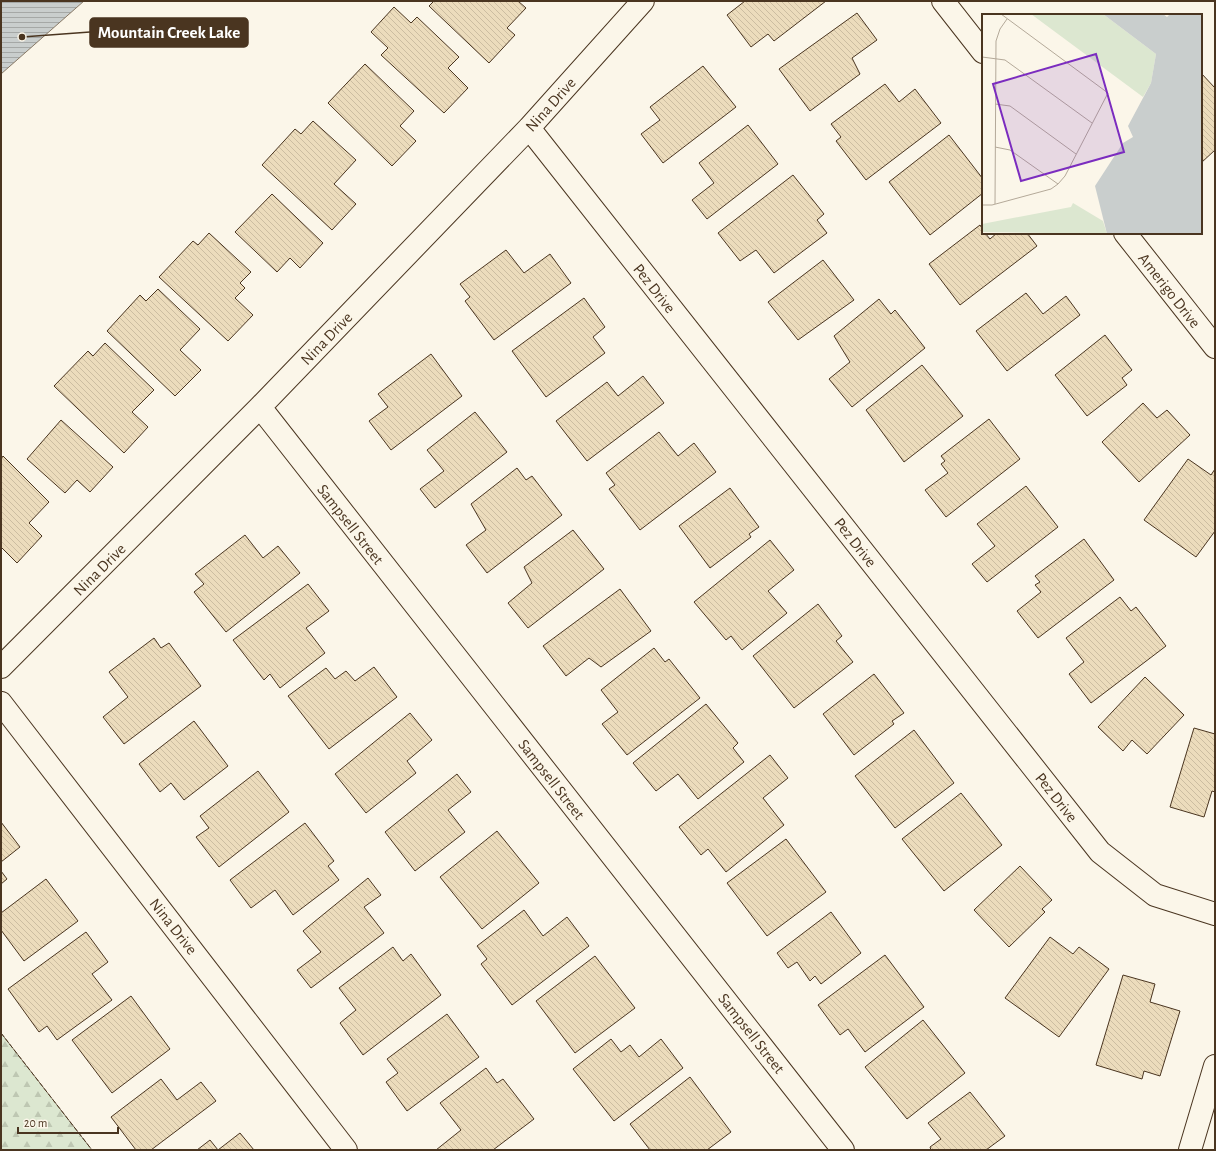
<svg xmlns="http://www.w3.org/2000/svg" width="1216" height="1151" viewBox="0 0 1216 1151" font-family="'Alegreya Sans',sans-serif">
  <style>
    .forest { fill: url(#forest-firs); stroke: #887966 }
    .water { fill: url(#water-rules); stroke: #887966 }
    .building { fill: url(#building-back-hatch); stroke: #4a3520 }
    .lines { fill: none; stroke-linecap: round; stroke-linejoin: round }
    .minor-casing { stroke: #4a3520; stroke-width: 24 }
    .minor { stroke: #fbf6e9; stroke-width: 22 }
    .fence { stroke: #4a3520; stroke-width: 1; stroke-dasharray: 5 2; stroke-linecap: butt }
    .labels { text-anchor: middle; stroke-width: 3; stroke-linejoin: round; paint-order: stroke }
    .street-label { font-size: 16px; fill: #4a3520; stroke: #fbf6e9 }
    .inset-road { fill: none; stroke: #b4a999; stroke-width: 1 }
    .view { fill: #7b2cbf; fill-opacity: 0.15; stroke: #7b2cbf; stroke-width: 2 }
    .inset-edge { fill: none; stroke: #4a3520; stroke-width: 2 }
    .leader { fill: none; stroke: #4a3520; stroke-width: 1.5 }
    .callout-dot { fill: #4a3520; stroke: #fbf6e9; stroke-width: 1.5 }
    .callout { fill: #4a3520; stroke: #4a3520; stroke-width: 1.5 }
    .callout-label { font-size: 17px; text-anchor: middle; font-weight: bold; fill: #fff }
  </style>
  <defs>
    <pattern id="forest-firs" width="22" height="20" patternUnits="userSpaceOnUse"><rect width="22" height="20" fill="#dce7d0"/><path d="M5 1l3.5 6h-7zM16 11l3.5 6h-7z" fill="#bec7b2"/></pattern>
    <pattern id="water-rules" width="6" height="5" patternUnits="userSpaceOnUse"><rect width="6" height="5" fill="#c9cecd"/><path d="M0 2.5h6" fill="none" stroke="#a5a8a6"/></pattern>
    <pattern id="building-back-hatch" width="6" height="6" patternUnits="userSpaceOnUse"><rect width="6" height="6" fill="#ecdcbc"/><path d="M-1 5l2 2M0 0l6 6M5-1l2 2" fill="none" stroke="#ccbda1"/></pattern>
  </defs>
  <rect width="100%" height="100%" fill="#fbf6e9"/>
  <path class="forest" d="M1,1033l91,117h-91z"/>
  <path class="water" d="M1,1h83l-83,73z"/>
  <path class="building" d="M434,1h84l8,7 -19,20 8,7 -26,28 -60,-57z
    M745,1h81l-52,40 -6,-7 -17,13 -24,-32z
    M394,7l17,16 6,-6 42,40 -11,11 20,20 -24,25 -63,-58 7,-7 -17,-16z
    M857,13l20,27 -25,18 8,16 -50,37 -31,-42z
    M365,64l49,47 -14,15 16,15 -24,25 -64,-63z
    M703,66l33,41 -73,56 -22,-29 19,-14 -10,-13z
    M1201,73l14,15v62l-14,13z
    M885,84l14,18 16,-13 26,34 -75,57 -30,-39 5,-4 -10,-13z
    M313,121l43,39 -22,24 22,20 -24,26 -70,-65 33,-36 6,5z
    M748,125l30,39 -71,55 -15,-19 22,-17 -15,-20z
    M949,135l34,44v14l-53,42 -41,-53z
    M793,175l31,39 -7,6 10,13 -53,40 -18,-23 -16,11 -22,-28z
    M272,194l51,49 -23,25 -10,-10 -13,14 -42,-40z
    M980,225l3,5v3h2l5,6 7,-6h30l10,13 -77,59 -31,-41z
    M209,233l42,39 -11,11 5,5 -10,10 18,17 -25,26 -69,-64 34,-36 5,4z
    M506,250l18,23 26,-19 21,29 -77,57 -29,-39 5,-4 -10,-13z
    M823,260l31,40 -56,40 -30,-38z
    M158,289l42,40 -20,21 21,20 -26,26 -68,-65 33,-36 6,6z
    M1026,293l17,21 23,-18 14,19 -73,56 -31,-40z
    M584,298l21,29 -12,10 12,16 -59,44 -34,-46z
    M879,299l12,15 4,-4 30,38 -73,59 -23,-28 21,-17 -16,-26z
    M1105,335l27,35 -10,8 5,7 -40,31 -32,-41z
    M105,343l49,47 -22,22 16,15 -24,26 -70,-67 34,-35 5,5z
    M431,354l31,42 -71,54 -22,-29 19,-14 -10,-13z
    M922,365l41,51 -59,46 -38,-52z
    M643,376l21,27 -77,58 -31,-40 51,-39 11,14z
    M1143,403l14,15 10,-8 23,25 -51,47 -37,-40z
    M475,412l32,40 -72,56 -15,-19 24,-18 -17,-21z
    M989,419l31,40 -74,58 -21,-27 23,-17 -7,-9 4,-3 -4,-5z
    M61,420l52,47 -23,25 -13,-12 -12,13 -38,-34z
    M659,432l19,24 16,-13 22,29 -76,58 -31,-41 6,-4 -9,-12z
    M3,456l46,46 -20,21 13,13 -25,27 -16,-16v-88z
    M1188,459l23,16 4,-6v62l-19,26 -52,-37z
    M517,468l9,12 6,-4 30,39 -75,58 -21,-28 20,-15 -15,-26z
    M1026,486l32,41 -71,55 -15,-18 23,-18 -18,-22z
    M730,488l29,39 -10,7 2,3 -41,31 -31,-42z
    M573,530l31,39 -76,59 -20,-25 24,-20 -8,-16z
    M245,535l18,23 15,-12 22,27 -74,59 -32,-40 10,-8 -9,-10z
    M1084,539l30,41 -76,58 -21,-27 24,-19 -6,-7 5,-3 -5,-6z
    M770,540l24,30 -26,21 19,22 -45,37 -11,-14 -5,4 -32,-38z
    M308,584l21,27 -23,17 19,25 -45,35 -10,-14 -6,6 -31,-40z
    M620,589l31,42 -50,36 -12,-9 -23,18 -23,-30z
    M1120,597l11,14 5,-4 30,39 -75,57 -22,-29 15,-12 -18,-24z
    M818,604l24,32 -6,5 17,21 -59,46 -41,-52z
    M154,638l7,10 8,-5 32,43 -77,58 -21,-27 25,-20 -19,-25z
    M654,648l11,14 4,-3 31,39 -73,57 -25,-31 16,-12 -17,-22z
    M374,667l23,30 -68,52 -41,-53 38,-28 9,11 11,-8 9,10z
    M874,674l30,39 -12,8 2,3 -40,31 -31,-41z
    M1145,677l39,38 -37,39 -15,-14 -9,11 -25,-24z
    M706,704l32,39 -5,5 11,14 -46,37 -20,-25 -22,17 -23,-28z
    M410,713l22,27 -25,21 9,12 -50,40 -31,-39z
    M194,721l34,45 -44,34 -13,-17 -11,9 -21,-28z
    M1194,728l21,6v58l-3,-1 -8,26 -34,-10z
    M914,730l40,53 -59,45 -40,-52z
    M770,755l18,23 -25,20 21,27 -58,47 -18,-23 -7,6 -22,-28z
    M258,771l31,41 -70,55 -23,-30 13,-9 -9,-12z
    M457,774l14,18 -23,18 17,22 -50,39 -30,-39z
    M961,793l41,52 -58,46 -42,-52z
    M1,822l19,25 -19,15z
    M305,823l29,38 -6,5 11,14 -46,35 -18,-25 -24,18 -21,-28z
    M497,831l42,52 -57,46 -42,-52z
    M786,839l40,53 -59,44 -40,-53z
    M1020,866l32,34 -10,9 3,3 -36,35 -35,-37z
    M1,871l6,8 -6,5z
    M368,878l13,17 -17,12 20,26 -73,55 -14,-18 24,-18 -18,-21z
    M46,879l32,42 -54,40 -23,-31v-17z
    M524,910l19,26 24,-19 22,29 -77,59 -31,-41 6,-5 -10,-13z
    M831,912l30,41 -40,31 -6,-8 -5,5 -13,-19 -9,6 -11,-15z
    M86,932l22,30 -16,12 20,26 -55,40 -10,-14 -8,6 -31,-43z
    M1050,937l23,17 6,-7 30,22 -50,68 -54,-39z
    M393,947l10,14 8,-7 30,41 -78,60 -23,-32 16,-13 -17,-22z
    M885,955l39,52 -59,45 -17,-23 -8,6 -22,-30z
    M595,956l40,52 -60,45 -39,-52z
    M1123,975l32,9 -5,18 30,9 -20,65 -16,-5 -2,8 -46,-14z
    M131,996l39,53 -58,44 -40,-53z
    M447,1014l32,43 -72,54 -21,-29 12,-9 -11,-14z
    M923,1020l42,53 -58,46 -42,-52z
    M611,1039l10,13 9,-7 9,12 22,-18 22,29 -69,53 -41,-52z
    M486,1068l11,15 6,-4 31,40 -41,31h-57l25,-20 -21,-27z
    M690,1077l41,55 -24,18h-57l-20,-26z
    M161,1079l16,21 24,-18 15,19 -65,49h-15l-25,-33z
    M970,1092l35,44 -19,14h-55l-1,-3 11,-8 -13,-16z
    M240,1133l14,17h-57l13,-10 8,10z"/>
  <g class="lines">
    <g class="minor-casing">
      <path id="minor" d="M943,1l40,51
        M529,128l571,724 55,43 60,19
        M1125,233l90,114
        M260,407l583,743
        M1,667l259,-260 269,-279 114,-127
        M1,703l345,447
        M1190,1150l25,-84"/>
    </g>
    <use href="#minor" class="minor"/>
    <path class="fence" d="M1,1033l91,117"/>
  </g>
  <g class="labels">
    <g class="street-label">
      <text transform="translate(550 104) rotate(-48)" y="6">Nina Drive</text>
      <text transform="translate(655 288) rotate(52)" y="6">Pez Drive</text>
      <text transform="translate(1170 290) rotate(52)" y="6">Amerigo Drive</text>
      <text transform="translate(326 338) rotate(-46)" y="6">Nina Drive</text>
      <text transform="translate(351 524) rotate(52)" y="6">Sampsell Street</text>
      <text transform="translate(856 542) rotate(52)" y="6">Pez Drive</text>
      <text transform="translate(99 569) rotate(-45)" y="6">Nina Drive</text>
      <text transform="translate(552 779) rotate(52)" y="6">Sampsell Street</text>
      <text transform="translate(1057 797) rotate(52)" y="6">Pez Drive</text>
      <text transform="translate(174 926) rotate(52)" y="6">Nina Drive</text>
      <text transform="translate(752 1033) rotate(52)" y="6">Sampsell Street</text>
    </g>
  </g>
  <g transform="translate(982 14)">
    <rect width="220" height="220" fill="#fbf6e9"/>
    <path d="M49,0h72l53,40 -5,29 -8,14zM91,189l30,18 4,13 -125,-2v-8l89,-17z" fill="#dce7d0"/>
    <path d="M121,0h60l4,3 3,-3h32v220h-95l-12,-48 28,-43 10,-6 -5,-11 23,-43 5,-29z" fill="#c9cecd"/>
    <path class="inset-road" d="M0,43l23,3 87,63M13,90l15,2 66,48M13,133l15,3 48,34M13,190l1,-163 4,-12 7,-10M0,191h10l59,-16 7,-5 7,-8 43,-83 -107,-79"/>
    <path class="view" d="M114,40l28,98 -103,29 -28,-97z"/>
    <rect width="220" height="220" class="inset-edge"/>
  </g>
  <path class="leader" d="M22 37L90 32"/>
  <circle class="callout-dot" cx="22" cy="37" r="4"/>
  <rect class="callout" x="90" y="18" width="158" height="29" rx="4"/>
  <g class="callout-label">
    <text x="169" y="38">Mountain Creek Lake</text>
  </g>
  <rect width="1216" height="1151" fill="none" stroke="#4a3520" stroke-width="4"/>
  <path d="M18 1127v6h100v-6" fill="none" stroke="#4a3520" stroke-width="2"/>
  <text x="24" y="1127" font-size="12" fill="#4a3520" stroke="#fbf6e9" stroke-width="3" paint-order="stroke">20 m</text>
</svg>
